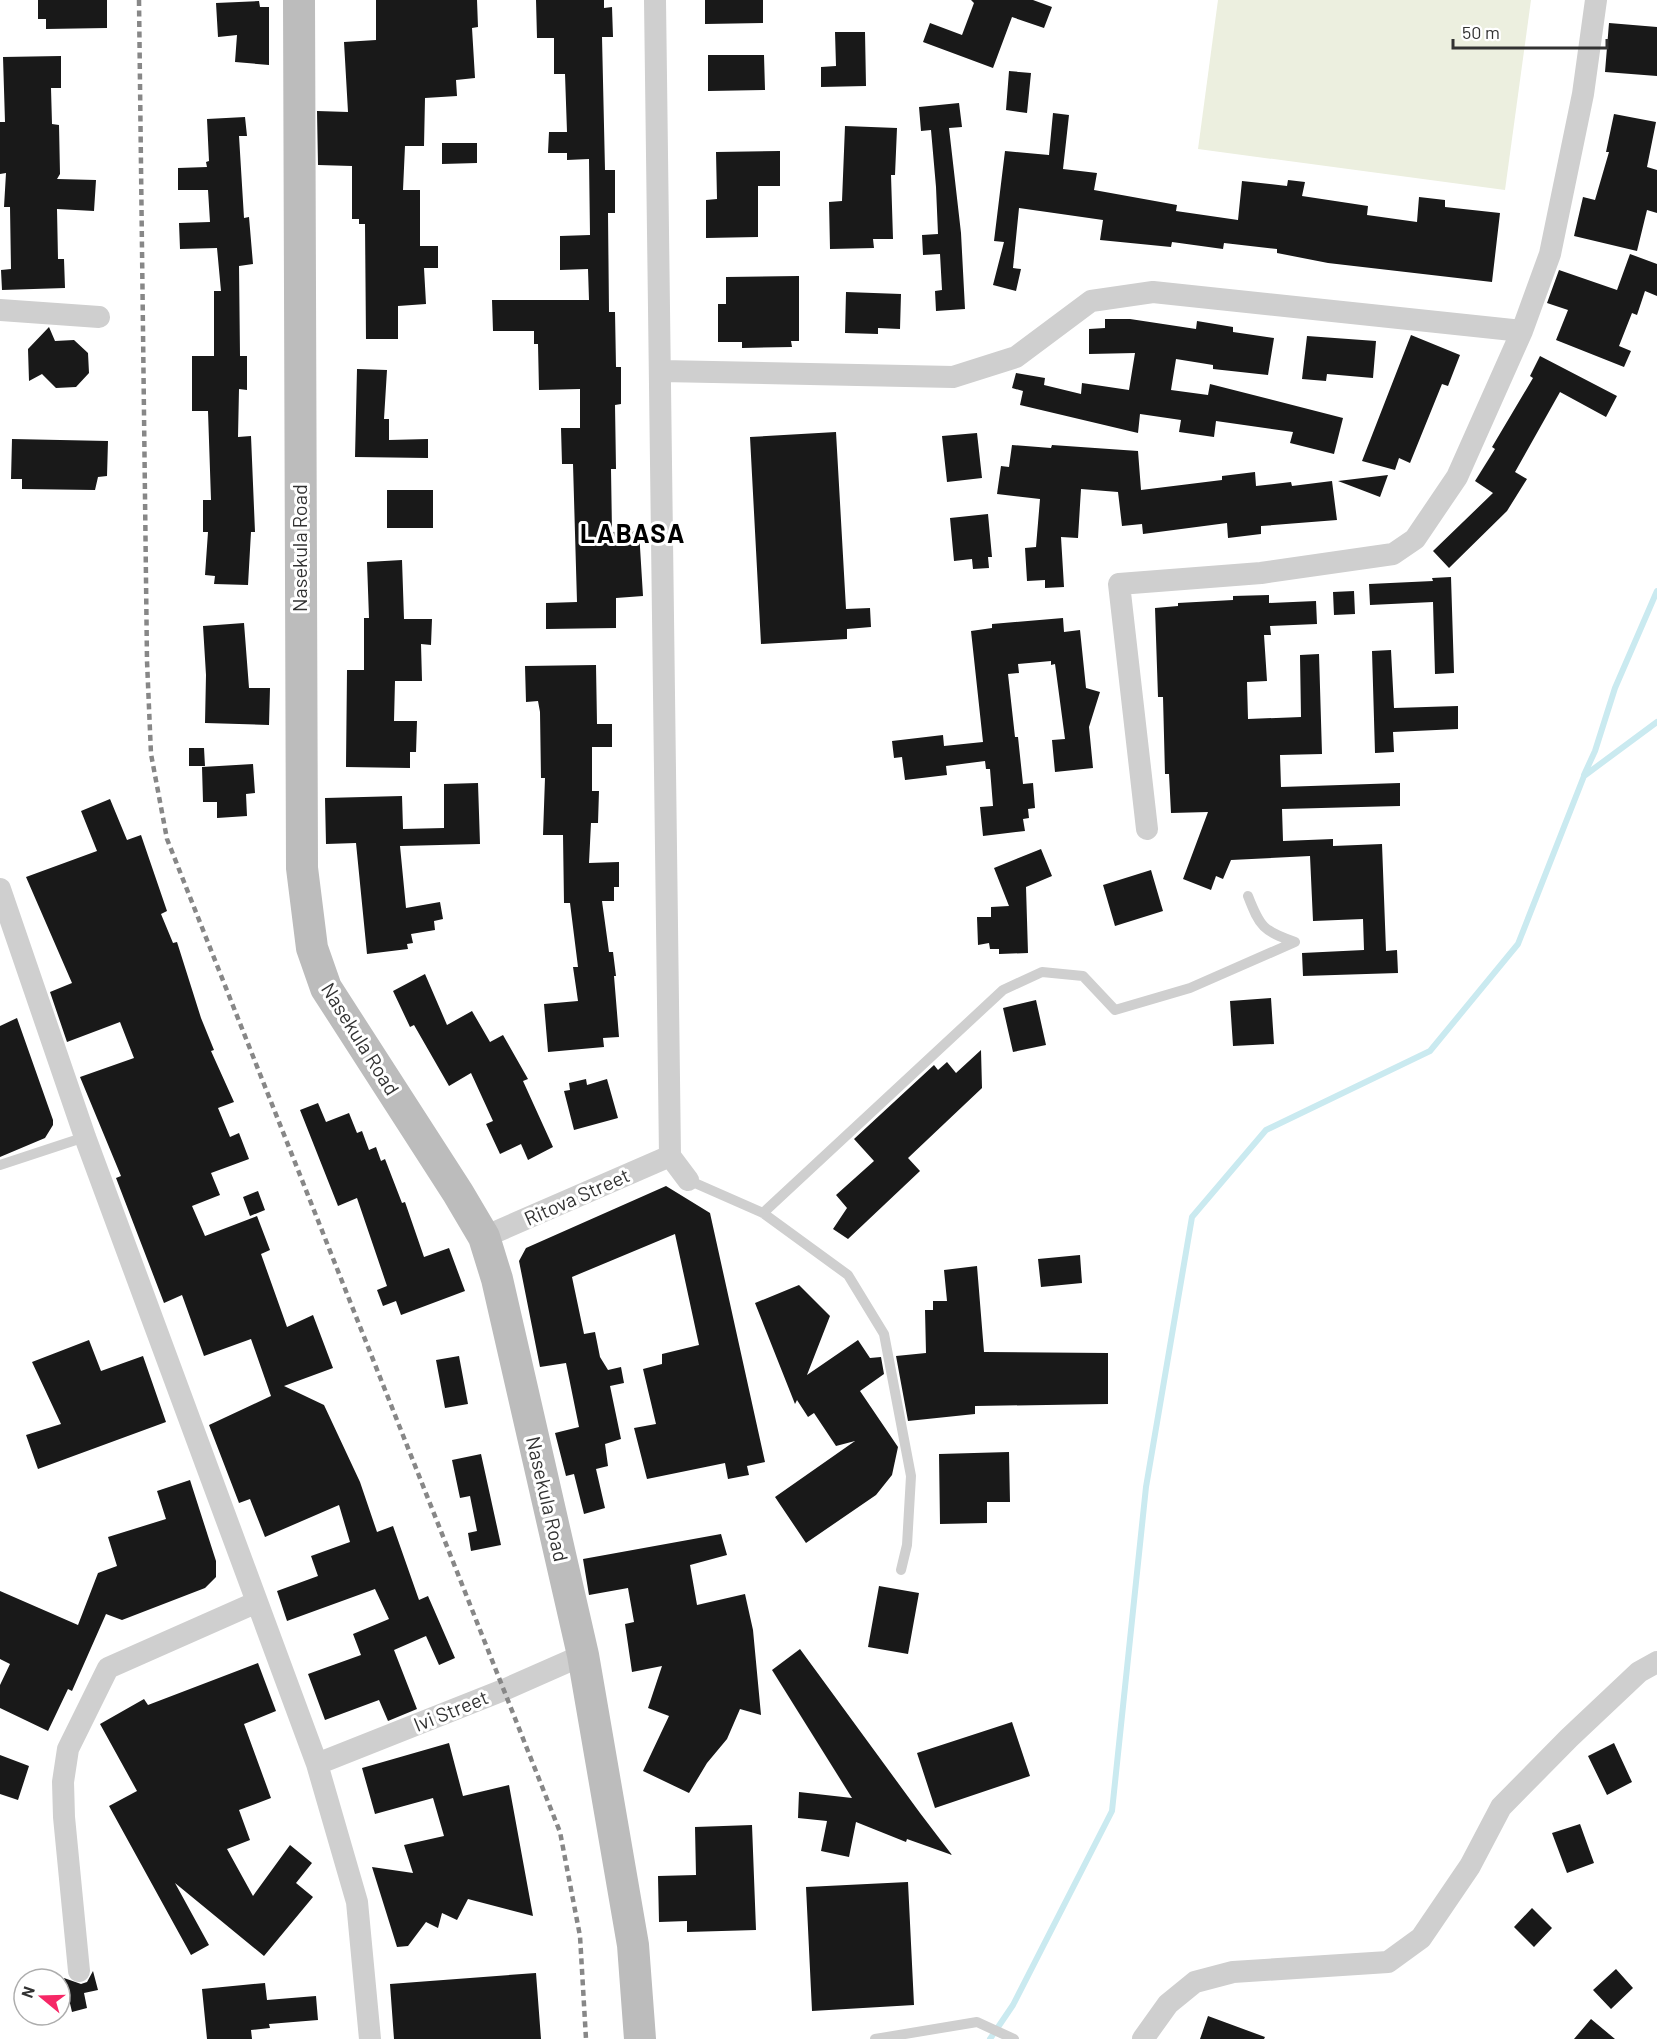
<svg xmlns="http://www.w3.org/2000/svg" width="1657" height="2039" viewBox="0 0 1657 2039" font-family="Barlow,sans-serif">
  <style>
    .green { fill: #ecefdf }
    .lines { fill: none; stroke-linecap: round; stroke-linejoin: round }
    .stream { stroke: #caeaf0; stroke-width: 6 }
    .building { fill: #191919 }
    .service { stroke: #cfcfcf; stroke-width: 10 }
    .minor { stroke: #cfcfcf; stroke-width: 22 }
    .secondary { stroke: #bcbcbc; stroke-width: 32 }
    .rail { stroke: #878787; stroke-width: 4.5; stroke-dasharray: 6 4.5; stroke-linecap: butt }
    .labels { text-anchor: middle; stroke-width: 6; stroke-linejoin: round; paint-order: stroke }
    .street-label { font-size: 20px; fill: #323232; stroke: #fff }
    .district-label { font-size: 26px; font-weight: bold; letter-spacing: 1.5px; fill: #000; stroke: #fff }
  </style>
  <rect width="100%" height="100%" fill="#fff"/>
  <path class="green" d="M1218,0h313l-26,190 -307,-41z"/>
  <g class="lines">
    <path class="stream" d="M1584,775l11,-24 20,-63 42,-97
      M990,2039l23,-34 99,-194 34,-324 46,-270 74,-87 164,-79 88,-107 66,-168 73,-54"/>
  </g>
  <path class="building" d="M38,0h69v28l-61,1v-10h-8z
    M376,0h101l1,27 -6,1 3,50 -19,2 1,16 -32,2 -1,48h-19l-2,44h17v56h18v22h-14l2,36 -28,2v33h-32l-1,-115h-6v-5h-7v-53l-34,-1 -1,-54 31,1 -4,-70 32,-2z
    M536,0h68v8l8,-1 1,30h-11l3,133h10v43h-7l1,99h6l1,55h5v37l-6,1 1,64h-5l1,63 27,-1 4,65 -27,2v30l-70,1v-26l31,-1 -4,-138h-11l-1,-36h19v-39l-41,1 -1,-46h-4v-13h-41l-1,-31h97l-1,-31 -28,1v-34l30,-1 -1,-76 -22,1v-7h-19l1,-21h18l-2,-58h-11v-36h-17z
    M705,0h58v23l-58,1z
    M971,0h62l19,7 -8,21 -32,-11 -19,51 -70,-26 7,-19 32,12 12,-32z
    M259,1l1,6h9v58l-34,-3 2,-27 -19,2 -2,-34z
    M1609,23l48,4v49l-52,-4z
    M835,32h30l1,54 -45,1v-20l15,-1z
    M708,55h56l1,35 -57,1z
    M61,56v32h-10l1,36 7,1 1,49 -3,5 39,1 -2,31 -37,-2 1,50h6l1,29 -63,2 -1,-20 10,-1 -1,-62h-6l2,-34 -6,1v-52h5l-2,-65z
    M1009,71l22,2 -4,40 -21,-3z
    M959,103l3,24 -13,1 12,105 4,76 -29,2 -1,-20 7,-1 -2,-36 -17,1 -1,-20 16,-1 -2,-47 -5,-57 -10,1 -2,-24z
    M1053,113l16,2 -6,54 34,4 -3,17 83,15 -1,6 62,9 4,-39 45,5 1,-6 17,2 -3,14 66,10 -1,9 50,7 2,-25 26,3v7l55,6 -8,69 -164,-19 -51,-10v-4l-53,-6 -1,6 -51,-7 -1,5 -71,-7 3,-20 -84,-12 -6,60 8,1 -5,22 -23,-6 11,-43 -10,-1 11,-90 44,4z
    M1614,114l42,8 -9,45 10,3v43l-10,-3 -10,41 -63,-15 9,-39 12,3 14,-48h-3z
    M245,117l2,19h-8l5,82 5,-1 4,47 -14,2 1,90h7v34l-8,-1 -1,48 13,-1 4,96h-4l-3,53 -34,-1 1,-8 -10,-1 3,-43h-5v-32h8l-3,-89h-16v-55h22v-65h7l-4,-43 -37,1 -1,-26 31,-1 -2,-32h-30v-22l29,-1 -1,-5 3,-1 -2,-42z
    M845,126l52,2 -2,47h-4l2,64h-20l1,9 -44,1 -1,-47 13,-1z
    M442,143h35v20l-35,1z
    M780,151v35h-22v51l-52,1v-38l11,-1 -1,-47z
    M1630,254l27,10v32l-12,-5 -8,24 -5,-2 -13,33 12,5 -7,16 -68,-27 12,-30 -21,-7 12,-33 58,20z
    M799,276v65h-8l1,6 -50,1v-6h-24v-38h8v-27z
    M846,292l55,2 -1,35 -22,-1v6l-33,-1z
    M1105,319h25l66,10 1,-8 36,6v5l41,6 -6,37 -55,-6v-4l-37,-6 -5,31 37,5 2,-11 133,34 -9,36 -44,-11 3,-11 -77,-11 -2,16 -35,-5 2,-12 -41,-6 -2,19 -118,-28 3,-14 -11,-3 4,-15 29,5 -1,7 37,9 1,-11 47,7 6,-37 -46,1v-25l16,-1z
    M49,327l6,14 19,-1 14,13 1,20 -13,14 -20,1 -14,-14 -13,7 -1,-32z
    M1411,335l49,20 -12,31 -6,-2 -32,79 -11,-5 -4,12 -33,-9z
    M1307,336l69,5 -3,37 -46,-4 -1,7 -24,-2z
    M1540,356l77,40 -11,21 -46,-25 -45,80 12,7 -20,32 -58,57 -16,-17 60,-58 -18,-12 20,-32 -3,-2 41,-69 -3,-2z
    M357,369l30,1 -3,49h5v21l39,-1v19l-73,-1z
    M836,432l10,177 24,-1 1,19 -24,2v10l-86,5 -11,-207z
    M977,433l5,45 -35,4 -5,-46z
    M12,439l96,2 -1,35 -9,1 -3,13 -73,-1v-10h-11z
    M1012,445l39,3 1,-3 86,6 3,39 81,-10v-4l33,-4 1,14 35,-4 1,4 40,-5 5,39 -76,6v8l-33,4 -1,-15 -84,11 -1,-10 -20,2 -4,-34 -37,-3 -3,49 -17,-1 3,50 -19,1v-8l-18,1 -2,-33 11,-1 4,-48 -43,-5 4,-28 8,1z
    M1388,475l-8,22 -42,-16z
    M387,490h46v38h-46z
    M988,514l4,43h-4l1,11 -16,1 -1,-10 -18,2 -4,-43z
    M402,560l2,59h28l-1,26 -10,-1 1,37h-27l-1,40h23l-1,31h-6v16l-64,-1 1,-97h17v-52h5l-2,-56z
    M1451,577l3,96 -19,1 -2,-72 -63,3 -1,-21 64,-3 -1,-3z
    M1354,591l1,23 -21,1 -1,-23z
    M1269,595v8l47,-2 1,23 -47,2 1,9h-7l3,46 -20,1 1,37 53,-2 -1,-62 19,-1 3,100 -42,1 1,32 119,-4v23l-118,3 1,32 50,-2v7l49,-2 4,107 11,-1 1,23 -95,3 -1,-23 62,-3 -1,-31 -50,2 -3,-65 -79,4 -8,19 -7,-3 -5,14 -28,-11 25,-67 -37,1 -2,-39h-4l-2,-77h-5l-3,-89 23,-2v-3l55,-3v-4z
    M1063,618l1,14 16,-2 6,58 14,4 -11,35 4,41 -38,4 -3,-32 13,-1 -10,-75 -4,1v-4l-33,3 1,9 -11,1 7,63h3l5,47 10,-1 2,25 -7,1 1,9 -6,1 2,12 -42,5 -3,-29 13,-1 -3,-37h-4l-1,-8 -39,5 1,9 -42,5 -3,-23 -8,1 -2,-17 51,-6 1,11 39,-4 -12,-111 21,-3v-4z
    M244,623l5,65h21l-1,37 -64,-2 1,-48 -3,-49z
    M1391,650l3,58 64,-2v23l-65,3 1,20 -19,1 -3,-102z
    M596,665l1,59h15v23h-20v44h7l-1,32h-7l-2,40 30,-1v25h-5v14h-12l7,51h4l3,24h-2l5,61 -16,1 1,9 -56,5 -4,-48 34,-3 -5,-34h5l-8,-64h-6l-1,-68h-20l2,-57h-4l-1,-66 -2,-11 -12,1 -1,-36z
    M189,748h15l1,18h-16z
    M253,764l2,29 -9,1 1,22 -30,2v-16h-14l-1,-35z
    M478,783l2,61 -80,2 6,62 34,-6 3,17 -9,2 1,9 -24,4 2,9 -6,1 1,5 -41,5 -11,-111 -30,1 -1,-46 77,-2 1,33 41,-1v-44z
    M110,799l17,41 14,-5 26,76 -6,3 12,29 4,-1 24,76 13,32 -3,1 23,51 -16,6 12,29 9,-4 10,26 -38,14 9,22 -28,11 13,30 52,-20 13,34 -9,4 26,73 26,-12 20,53 -49,18 40,19 36,77 17,50 16,-6 26,74 9,-4 27,62 -16,7 -13,-29 -32,14 23,59 -29,12 -9,-21 -54,20 -17,-46 53,-19 -8,-21 36,-15 -14,-30 -88,32 -10,-30 41,-15 -7,-20 39,-14 -11,-37 -74,32 -15,-38 -11,4 -30,-78 62,-29 -20,-57 -47,17 -22,-61 -18,8 -48,-125 5,-2 -41,-99 54,-19 -14,-36 -53,20 -17,-50 22,-9 -46,-106 71,-26 -16,-40z
    M1041,849l11,27 -26,11 2,66 -29,1v-5h-9l-1,-6 -11,2 -1,-28h14v-10l18,-1 -15,-38z
    M1151,870l12,41 -48,15 -12,-41z
    M425,974l22,51 25,-14 18,31 13,-7 25,44 -5,2 30,66 -25,13 -7,-16 -21,10 -14,-30 7,-3 -22,-48 -22,13 -35,-61 -4,2 -17,-36z
    M1271,998l3,46 -41,2 -3,-45z
    M1036,1000l10,45 -33,7 -10,-44z
    M17,1018l36,102v5l-8,13 -45,19v-131z
    M981,1050l1,38 -74,70 12,13 -72,68 -15,-10 14,-21 -11,-13 38,-34 -20,-22 80,-74 4,5 9,-8 9,11z
    M586,1079l1,6 20,-6 11,39 -44,12 -10,-39 6,-1 -1,-7z
    M318,1103l8,19 23,-9 8,20 5,-2 7,19 7,-3 5,14 4,-2 17,44 3,-1 19,55 25,-9 16,43 -64,24 -5,-14 -13,5 -6,-16 10,-4 -30,-88 -19,8 -38,-96z
    M666,1186l44,27 55,249 -18,4 2,9 -21,4 -3,-16 -78,16 -13,-51 22,-4 -13,-55 19,-5v-10l37,-9 -24,-111 -103,43 12,57 11,-2 5,25 8,13 13,-3 3,16 -14,3 11,53 -16,5 3,22 -12,3 9,39 -21,6 -10,-40 -8,2 -11,-43 24,-6 -13,-64 -26,4 -21,-106 7,-13z
    M258,1191l7,19 -15,6 -7,-19z
    M1080,1255l2,28 -41,4 -3,-28z
    M977,1266l7,86 124,1v51l-133,2v8l-67,7 -12,-65 30,-3 -1,-43h8v-9h14l-3,-31z
    M799,1285l31,31 -23,59 51,-35 12,18 11,-1 3,17 -24,17 38,56 -6,28 -16,20 -70,48 -31,-46 80,-56 -19,5 -22,-33 -6,4 -11,-17 -2,4 -40,-101z
    M89,1340l12,31 42,-15 23,66 -128,47 -12,-34 35,-11 -29,-62z
    M459,1356l9,48 -23,4 -9,-48z
    M1009,1452l1,50h-23v21l-47,1 -1,-70z
    M481,1454l20,91 -30,6 -3,-18 9,-2 -7,-35 -10,2 -8,-38z
    M190,1480l26,81v16l-11,11 -83,32 -16,-6 -34,77 -4,-2 -20,42 -48,-23v-23l10,-21 -10,-5v-68l78,34 20,-52 19,-7 -9,-29 58,-18 -9,-28z
    M721,1534l6,21 -37,10 7,40 48,-11 8,36 8,85 -21,-6 -13,30 -20,24 -18,30 -46,-22 26,-55 -21,-8 14,-42 -30,6 -7,-48 9,-2 -6,-34 -39,7 -6,-36z
    M879,1586l40,7 -11,61 -40,-7z
    M800,1649l120,164 32,42 -45,-16 -1,3 -50,-20 -7,35 -28,-6 6,-30 -29,-3 1,-26 53,6 -80,-128z
    M258,1663l18,48 -32,13 27,74 -32,12 11,30 -23,9 26,47 37,-51 22,18 -16,20 17,14 -49,59 -89,-73 34,62 -18,10 -82,-149 28,-15 -37,-67 44,-25 4,6z
    M1012,1722l18,54 -95,32 -18,-55z
    M449,1743l14,53 46,-11 24,131 -65,-17 -11,21 -15,-7 -4,15 -12,-6 -18,24 -11,1 -25,-80 41,6 -9,-28 40,-9 -11,-38 -58,16 -13,-46z
    M1614,1743l18,39 -25,13 -19,-39z
    M0,1755l29,11 -11,34 -18,-6z
    M1580,1824l14,39 -27,10 -15,-40z
    M752,1825l4,105 -69,2v-11l-28,1 -1,-46 38,-1 -1,-48z
    M908,1882l6,123 -102,6 -6,-124z
    M1532,1908l20,20 -18,19 -20,-20z
    M1616,1969l17,19 -22,21 -18,-19z
    M93,1971l5,19 -14,3 3,15 -15,4 -8,-34 17,6 6,-2z
    M536,1973l5,66h-147l-4,-55z
    M265,1983l2,17 49,-4 2,24 -49,4 1,4 -19,2 1,9h-45l-5,-50z
    M1208,2016l57,21 -1,2h-64z
    M1591,2019l24,20h-41z"/>
  <g class="lines">
    <path class="service" d="M0,1165l85,-28
      M688,1180l75,33 85,62 36,59 27,142 -4,69 -6,25
      M763,1213l240,-223 39,-18 41,4 32,34 75,-22 105,-46c-32,-11 -35,-15 -47,-46
      M875,2039l102,-17 37,17"/>
    <path class="minor" d="M655,0l15,1156 18,24
      M0,310l99,7
      M662,371l291,6 63,-20 75,-56 62,-9 369,39
      M1147,829l-28,-245 142,-11 132,-19 22,-15 42,-62 65,-146 28,-77 33,-160 13,-94
      M0,889l85,248 232,627 40,138 13,137
      M484,1237l186,-81
      M317,1764l189,-75 77,-34
      M79,1971l-15,-154 -1,-35 5,-33 40,-81 149,-66
      M1143,2039l25,-35 27,-22 38,-10 155,-10 33,-24 49,-72 31,-59 68,-69 70,-66 18,-10"/>
    <path class="secondary" d="M299,0l3,868 10,80 14,40 132,205 26,44 13,42 86,376 50,290 7,94"/>
    <path class="rail" d="M139,0l8,661 4,93 16,85 393,993 20,104 6,103"/>
  </g>
  <g class="labels">
    <g class="street-label">
      <text transform="translate(300 548) rotate(-90)" y="7">Nasekula Road</text>
      <text transform="translate(360 1039) rotate(58)" y="7">Nasekula Road</text>
      <text transform="translate(577 1197) rotate(-24)" y="7">Ritova Street</text>
      <text transform="translate(547 1499) rotate(77)" y="7">Nasekula Road</text>
      <text transform="translate(451 1711) rotate(-22)" y="7">Ivi Street</text>
    </g>
    <g class="district-label">
      <text x="633" y="543">LABASA</text>
    </g>
  </g>
  <g transform="translate(42 1997) rotate(289)"><circle r="28" fill="#ffffff" stroke="#adadad" stroke-width="1.5"/>
  <path d="M0-4.5L10 22L0 15L-10 22Z" fill="#f62766"/>
  <text y="-9" font-size="16" font-weight="bold" text-anchor="middle" fill="#323232">N</text>
  </g>
  <path d="M1453 39v9h154v-9" fill="none" stroke="#323232" stroke-width="3"/>
  <text x="1462" y="39" font-size="18" fill="#323232" stroke="#ffffff" stroke-width="4.5" paint-order="stroke">50 m</text>
</svg>
